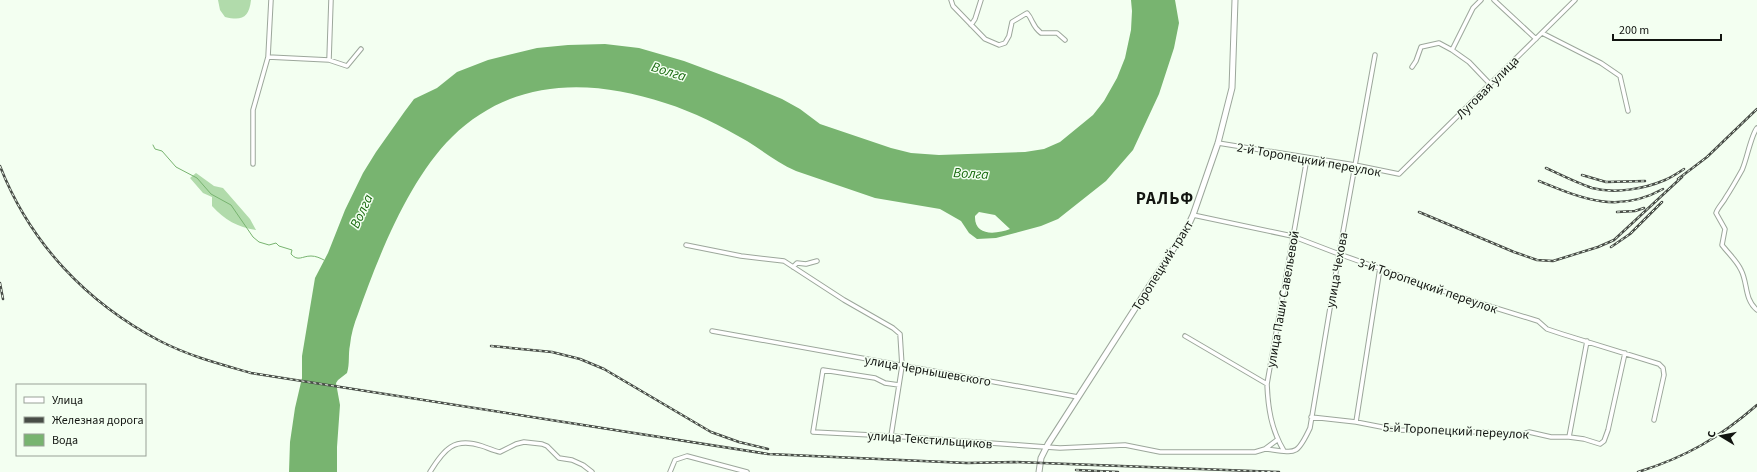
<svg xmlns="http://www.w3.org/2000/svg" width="1757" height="472" viewBox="0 0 1757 472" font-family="'Source Sans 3',sans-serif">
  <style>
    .green { fill: #b1dbab }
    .water { fill: #78b470; fill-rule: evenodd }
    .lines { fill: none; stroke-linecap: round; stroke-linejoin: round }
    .stream { stroke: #78b470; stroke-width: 1 }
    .minor-casing { stroke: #9ca79b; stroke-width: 5.5 }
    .secondary-casing { stroke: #9ca79b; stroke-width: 7 }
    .minor { stroke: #fff; stroke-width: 3.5 }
    .secondary { stroke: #fff; stroke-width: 5 }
    .rail-casing { stroke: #484d47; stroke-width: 2.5 }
    .rail { stroke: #f3fff1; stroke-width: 1; stroke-dasharray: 3; stroke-linecap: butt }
    .labels { text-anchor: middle; stroke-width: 3; stroke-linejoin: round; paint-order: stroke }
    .street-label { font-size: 13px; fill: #121511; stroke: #f3fff1 }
    .water-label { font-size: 14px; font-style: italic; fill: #186a0e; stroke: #f3fff1 }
    .district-label { font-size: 17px; font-weight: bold; letter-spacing: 1px; fill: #121511; stroke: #f3fff1 }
  </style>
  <rect width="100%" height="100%" fill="#f3fff1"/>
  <path class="green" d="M218,0h33c-2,18 -9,21 -26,17l-5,-7z
    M196,173l18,13 9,2 27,31 6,11c-19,-3 -31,-10 -44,-24v-9l-9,-4 -13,-15z"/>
  <path class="water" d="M1131,0h44l4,23 -5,25 -15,46 -26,56 -27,31 -48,38 -17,7 -45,12 -19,1 -8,-6 -8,-12 -21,-12 -65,-11 -79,-27c-18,-8 -33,-20 -49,-30 -26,-15 -53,-29 -82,-38 -75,-25 -153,-25 -213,34 -43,42 -74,120 -94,177 -4,10 -7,20 -8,31 -2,9 0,19 -3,28l-9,7 -2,3 4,22 -3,42v25h-48l1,-30 5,-34 7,-30v-22l13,-78 13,-25 17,-43 18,-37 13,-21 29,-41 9,-12 23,-11 20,-16 31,-12 49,-12 31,-3 37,-1 34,4 45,13 59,22 39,16 18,10 20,15 71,24 20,5 28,2 86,-3 19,-3 16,-7 33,-27 11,-14 13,-23 8,-20 6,-28 1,-19zM979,212l16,3 15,14c-13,5 -36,8 -35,-13z"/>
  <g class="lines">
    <path class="stream" d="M153,145l2,4 7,2 14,16 21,11 14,16 20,11 22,32 6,5 10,3 7,-2 3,3 13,4 -1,4c7,8 11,2 20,2 5,0 9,2 13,4"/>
    <g class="minor-casing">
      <path id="minor" d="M951,0l2,6 32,33 14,6 6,-2 4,-7 3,-14 15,-9c7,8 4,12 14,20h16l8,7
        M1494,0l42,39
        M971,25l4,-6 6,-19
        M1542,33l59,30 19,13 8,35
        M1452,50l17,12 21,22
        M268,57l61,3 18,6 14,-17
        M329,60l2,-60
        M1412,67l4,-6 5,-14 18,-4 13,7 21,-42 8,-8
        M1757,128c-6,7 -10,31 -15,42 -5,9 -10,18 -16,27 -3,6 -8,10 -10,16l9,16 -3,16c6,8 15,16 19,25 7,13 3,29 16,40
        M1218,143l137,22 44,9 176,-174
        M253,164v-54l15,-53 3,-57
        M1193,215l99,21 47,18 121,43 78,24 9,8 15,5 97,30 4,4 1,7 -10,45
        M686,245l55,11 43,5 60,39 49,28 7,6 2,32 -11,70
        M793,267l4,-4 9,1 11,-3
        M712,331l366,66
        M1185,336l82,48
        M899,385l-14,-2 -10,-5 -52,-8 -10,62 78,4 169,12 65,-3 35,7h95l10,-3 12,-9
        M1311,417l45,5 41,8 88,2 35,3 9,-3 22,5h18l15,2 16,5 4,-3 4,-11 17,-77
        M1356,422l24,-154
        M1569,437l18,-96
        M1265,449c30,3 31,9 45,-21l29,-174 36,-199
        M1284,451c-13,-22 -16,-43 -17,-67l40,-226
        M430,472c14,-23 24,-35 52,-26 6,2 12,5 18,6l16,-8 8,-2 18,2 5,2 12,12 13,2 11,5 9,7
        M670,472l5,-12 12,-4 60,16"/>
    </g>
    <g class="secondary-casing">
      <path id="secondary" d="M1039,472l2,-14 7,-14 140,-218 5,-11 25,-72 14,-55 3,-88"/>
    </g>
    <use href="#minor" class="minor"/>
    <use href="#secondary" class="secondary"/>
    <g class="rail-casing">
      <path id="rail" d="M0,166c30,77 87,137 160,175 29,15 60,23 91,32l517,81 199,9 47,-1 265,10
        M1546,168c15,7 31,15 46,20 23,6 52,1 73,-8 7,-3 13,-7 19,-11
        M1582,175l24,7 39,-1
        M1678,179l29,-22 50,-48
        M1539,181c44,18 79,33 124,8
        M1419,212l95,40 23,8 16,1 45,-14 16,-7 68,-63
        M1617,212l18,-1 9,-3
        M1611,247l19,-13 32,-32
        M0,283l3,16
        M491,346l61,6 28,7 24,10 107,63 28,10 29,7
        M1076,470l42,2
        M1638,472c48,-15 81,-34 119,-67"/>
    </g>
    <use href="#rail" class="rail"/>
  </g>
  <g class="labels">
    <g class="street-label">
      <text transform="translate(1487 87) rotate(-45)" y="5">Луговая улица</text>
      <text transform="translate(1309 159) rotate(10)" y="5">2-й Торопецкий переулок</text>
      <text transform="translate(1162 265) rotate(-58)" y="5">Торопецкий тракт</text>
      <text transform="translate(1336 270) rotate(-80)" y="5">улица Чехова</text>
      <text transform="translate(1428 285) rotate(19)" y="5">3-й Торопецкий переулок</text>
      <text transform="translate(1282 299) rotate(-80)" y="5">улица Паши Савельевой</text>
      <text transform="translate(928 370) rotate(10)" y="5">улица Чернышевского</text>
      <text transform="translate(1456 430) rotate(3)" y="5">5-й Торопецкий переулок</text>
      <text transform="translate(930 439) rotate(4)" y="5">улица Текстильщиков</text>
    </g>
    <g class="water-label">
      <text transform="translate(669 71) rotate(17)" y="5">Волга</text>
      <text transform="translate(971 173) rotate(3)" y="5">Волга</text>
      <text transform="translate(361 211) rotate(-65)" y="5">Волга</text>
    </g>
    <g class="district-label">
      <text x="1165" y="204">РАЛЬФ</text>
    </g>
  </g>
  <rect x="16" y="384" width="130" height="72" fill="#f3fff1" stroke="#99a197"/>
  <rect x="24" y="397" width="20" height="6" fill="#ffffff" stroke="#99a197"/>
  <text x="52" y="404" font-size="12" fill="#121511">Улица</text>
  <rect x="24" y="417" width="20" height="6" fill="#484d47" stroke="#99a197"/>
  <text x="52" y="424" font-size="12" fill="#121511">Железная дорога</text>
  <rect x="24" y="434" width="20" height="12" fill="#78b470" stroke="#99a197"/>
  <text x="52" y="444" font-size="12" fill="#121511">Вода</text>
  <g transform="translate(1721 436) rotate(280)" stroke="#f3fff1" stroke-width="3" paint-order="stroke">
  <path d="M0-3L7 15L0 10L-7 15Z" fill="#121511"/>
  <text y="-6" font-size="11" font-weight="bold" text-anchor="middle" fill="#121511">С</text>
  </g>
  <path d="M1613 34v6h108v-6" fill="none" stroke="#121511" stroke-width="2"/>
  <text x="1619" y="34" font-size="12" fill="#121511" stroke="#f3fff1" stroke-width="3" paint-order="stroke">200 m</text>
</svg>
